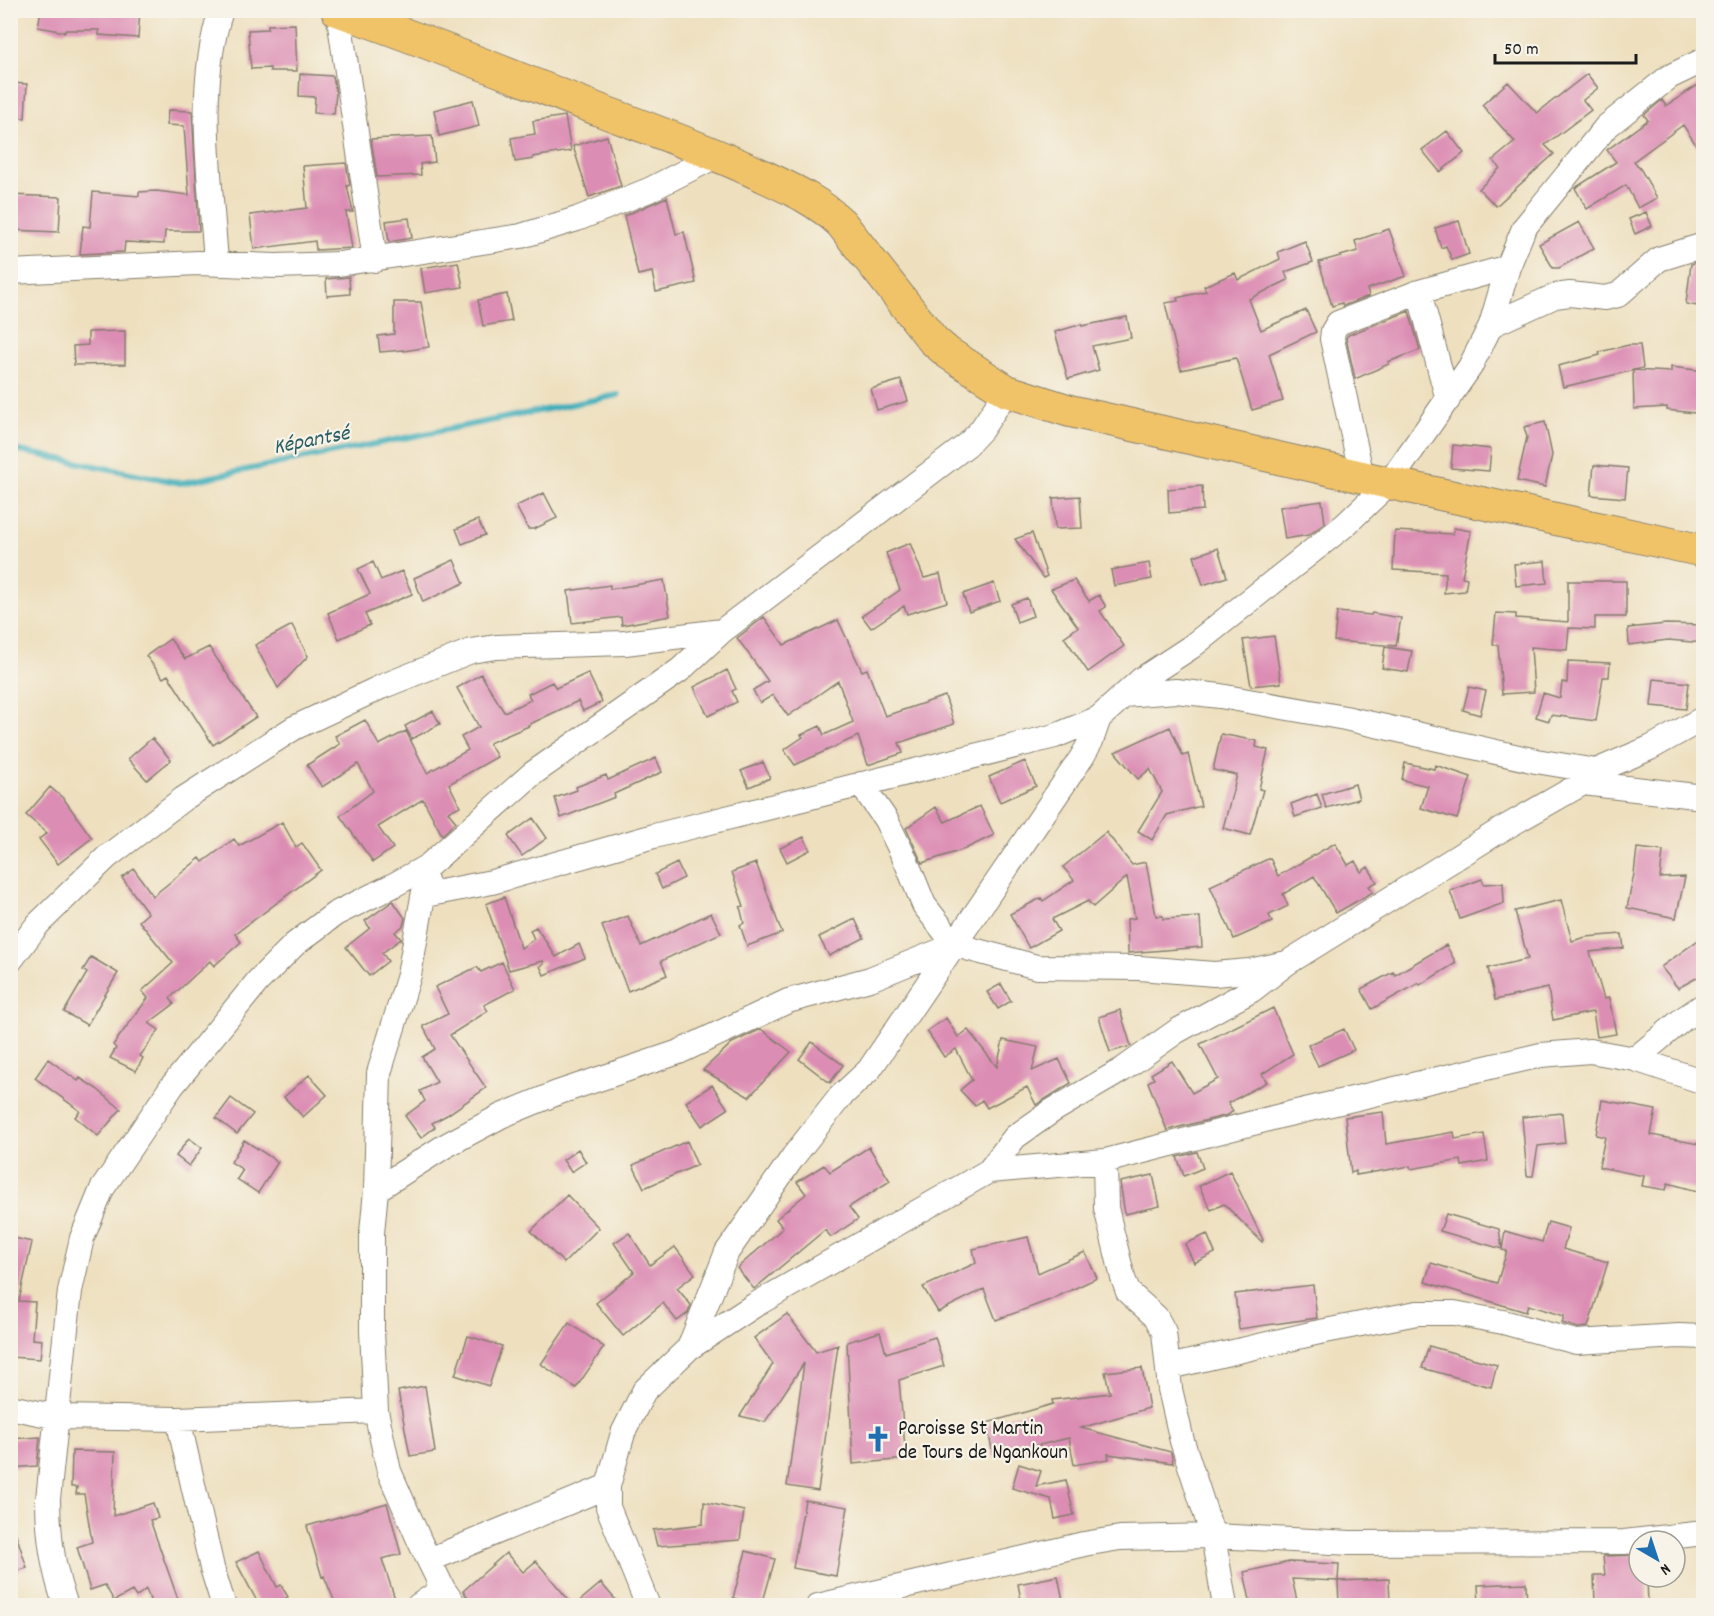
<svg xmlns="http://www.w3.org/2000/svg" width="1714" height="1616" viewBox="0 0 1714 1616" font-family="Dekko,sans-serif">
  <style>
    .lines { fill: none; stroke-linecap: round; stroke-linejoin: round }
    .stream { stroke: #3eaeba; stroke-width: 6 }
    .building { fill: #dc8db4 }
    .minor-casing { stroke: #857e6e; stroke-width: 26 }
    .major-casing { stroke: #857e6e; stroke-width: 34 }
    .minor { stroke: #fff; stroke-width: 24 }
    .major { stroke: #f1c369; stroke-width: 32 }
    .labels { text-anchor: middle; stroke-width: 4.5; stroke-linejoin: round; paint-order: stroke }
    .poi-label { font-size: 21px; fill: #1c1c1c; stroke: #f7f3e8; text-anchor: start }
    .water-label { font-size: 22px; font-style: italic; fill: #2b5e63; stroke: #f7f3e8 }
  </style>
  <rect width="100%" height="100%" fill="#f7f3e8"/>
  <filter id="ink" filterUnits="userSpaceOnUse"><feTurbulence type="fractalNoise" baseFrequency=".0167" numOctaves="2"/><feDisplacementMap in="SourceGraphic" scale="12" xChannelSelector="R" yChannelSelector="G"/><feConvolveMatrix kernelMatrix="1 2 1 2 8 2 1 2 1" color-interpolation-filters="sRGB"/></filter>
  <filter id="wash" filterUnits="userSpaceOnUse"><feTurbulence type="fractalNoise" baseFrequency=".008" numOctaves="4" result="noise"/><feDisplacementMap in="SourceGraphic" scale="24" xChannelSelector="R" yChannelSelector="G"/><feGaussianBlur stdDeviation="1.35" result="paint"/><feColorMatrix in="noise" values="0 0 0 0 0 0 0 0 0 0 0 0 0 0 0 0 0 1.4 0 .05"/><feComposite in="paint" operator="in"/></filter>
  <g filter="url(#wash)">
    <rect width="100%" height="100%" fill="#eee0bf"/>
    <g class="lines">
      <path class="stream" d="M10,449l171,34 437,-88"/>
    </g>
    <g id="blocks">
      <path class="building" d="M41,10h99l-2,28 -39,-3v-5h-33l-1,2 -27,-5z
        M295,24l2,47h-27v-3l-19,1 -3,-39 20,-1v-4z
        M300,74l33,2 3,17 -2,21 -20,-1 1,-16 -16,-1z
        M1587,74l11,14 -15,12 8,10 -46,35 9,9 -58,52 -17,-17 21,-21 -7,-8 22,-18 -33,-37 26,-23 29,31z
        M1704,81v76l-21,-32 -49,36 7,9 16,28 -19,10 -12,-23 -39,24 -12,-21 41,-26 -9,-12 41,-30 -4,-5 18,-15 4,6z
        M10,83l17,1 -2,34 -15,-1z
        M473,100l6,26 -40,10 -5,-26z
        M168,110l24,1 7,120h-34l-1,13 -39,-2 -1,10 -44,2 3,-28 7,1 3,-35 46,4v-4l17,-1 33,4 -5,-69 -17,-1z
        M565,116l6,35 -38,6v2l-18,3 -4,-24 24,-4 -2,-13z
        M1447,131l17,22 -24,19 -18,-22z
        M432,136l3,26 -15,2 1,11 -44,2 -6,-38z
        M607,136l14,50 -32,11 -16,-51z
        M346,163l4,22 -3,1 6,26h-7l6,36 -36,2 -1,-9 -61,8 -4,-34 57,-7 -4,-42z
        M10,195l51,2 -2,35 -49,-2z
        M667,197l9,37 8,-2 12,51 -40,9 -4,-20 -14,3 -14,-59z
        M1646,212l6,14 -17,8 -6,-15z
        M409,218l3,20 -23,4 -3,-21z
        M1459,221l10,33 -17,6 -6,-14 -5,2 -6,-20z
        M1579,222l15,26 -35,20h-6l-14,-24z
        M1389,229l17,47 -39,13 2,7 -26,10 -1,-3 -10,3 -13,-44 39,-11 -3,-10z
        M1305,241l8,21 -28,10 3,8 -39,19 12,31 45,-20 10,22 -47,22 14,47 -31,9 -16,-52 -55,12 -16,-67 13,-2 -1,-3 29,-7 -2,-5 31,-13 3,7 42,-21 -2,-7z
        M1704,260v47l-18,-3 5,-40z
        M458,262l5,25 -38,6 -4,-25z
        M349,277l1,17 -23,2 -1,-17z
        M507,294l5,27 -29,5 -5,-26z
        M394,302h27l8,45 -25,4 -1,-1 -23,2 -2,-16 16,-2z
        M1409,311l11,39 -32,12 1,2 -34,15 -9,-41 2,-3z
        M1127,317l4,21 -39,8 7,24 -31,9 -13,-47 27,-8v2z
        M125,331v33l-51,1 -1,-19 15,-1v-13z
        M1629,345h11l3,23 -80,19 -5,-21 42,-11 -1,-3z
        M1671,367l33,4v43l-37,-4v-3l-33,2 -1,-39 38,2z
        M901,380l7,21 -31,9 -6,-21z
        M1545,422l7,33 -7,32 -28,-6 10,-44 -3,-10z
        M1453,445l38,4 -2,22 -38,-3z
        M1594,465l34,3 -3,30 -34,-3z
        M1202,486l1,24 -34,3 -1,-24z
        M544,493l13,25 -23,11h-6l-12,-23z
        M1080,496l2,32 -27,1 -2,-31z
        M1322,501l3,22 -16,12 -24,4 -5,-32z
        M478,520l7,15 -23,9 -6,-15z
        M1454,528l17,3 -9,46 5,1 -2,13 -21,2 2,-20 -53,-3 2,-39 58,3z
        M1032,533l15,43 -4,2 -28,-39z
        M910,543l14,35 16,-4 7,28 -40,12 -3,-8 -33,22 -9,-12 38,-26 -14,-37z
        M1218,548l9,29 -24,8 -9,-29z
        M454,560l10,23 -41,19 -9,-24z
        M1545,561l2,22 -31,3 -2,-22z
        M373,562l8,18 21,-9 10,23 -47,20 5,11 -31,14 -11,-26 42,-19 -12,-25z
        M1149,563l3,16 -38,7 -3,-16z
        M664,580l6,36 -48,9 -1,-8 -49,6 -4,-32 42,-6v4z
        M1074,580l15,21 10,-6 7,12 -6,4 24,35 -36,26 -24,-35 14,-10 -27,-38z
        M1568,581h58v36h-31v12l-26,-1 -2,22 -36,-3 3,45 -32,2 -4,-49h-5l3,-32 20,1v4l52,4z
        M994,583l6,18 -31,11 -6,-18z
        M1027,598l6,18 -16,6 -6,-18z
        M1337,612l34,3 1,-2 29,5 -5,28 -62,-5z
        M764,617l20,28 54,-25 24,51 5,-2 18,47 60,-20 9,28 -55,19 4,10 -35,12 -10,-29 -63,29 -11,-15 19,-13 -2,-2 19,-9 4,9 29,-13 -15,-41 -50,35 -15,-21 -13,8 -7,-13 15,-9 -31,-43z
        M1666,624l38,1v18l-36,-3 -39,5 -1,-17z
        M292,625l16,31 -30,32 -23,-43z
        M1274,636l7,47 -30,3 -8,-46z
        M170,639l15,20 24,-12 47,70 -43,28 -45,-70 -5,3 -17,-22z
        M1385,647l27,4 -4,21 -26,-4z
        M1568,661l42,2 -1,14h-6l-7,44 -45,-6 -2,6 -13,-4 7,-24 17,5 2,-16 5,1z
        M727,670l9,19 -4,2 5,11 -29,14 -14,-29z
        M588,673l14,29 -19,9 -5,-10 -50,24 1,1 -40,17 8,14 -48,27 11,22 -12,6 8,10 -14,13 -19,-36 -45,28 15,21 -20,14 -33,-46 33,-25 -15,-27 -36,23 -15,-22 33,-21 -5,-8 30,-16 14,25 27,-14 21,42 41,-23 -7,-13 18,-10 -22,-39 24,-14 23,38 27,-12 -3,-6 24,-12 4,6z
        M1654,679l35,4 -3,26 -35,-3z
        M1469,687l17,4 -6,24 -17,-5z
        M433,711l7,13 -28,15 -7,-13z
        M1170,727l13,29 5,-2 13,52 -34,9 -15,25 -14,-9 24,-39 -12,-23 -12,10 -23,-27z
        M1221,734l36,7 -1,6 12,3 -9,39 4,1 -13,45 -27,-7 14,-53 -24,-5z
        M152,738l19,22 -24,20 -19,-21z
        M656,758l6,14 -48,22 1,3 -54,21 -6,-20 22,-8 -1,-3 30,-12 2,5z
        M1025,761l11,25 -36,16 -11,-25z
        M763,762l7,16 -21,9 -8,-16z
        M1405,763l29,6 1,-4 36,12 -14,42 -36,-11 7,-22 -26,-6z
        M1355,784l4,15 -33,9 -4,-14z
        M50,787l14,12 28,39 -34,26 -19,-25 8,-6 -21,-18z
        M1317,794l5,14 -27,9 -4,-13z
        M980,806l14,29 -29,14 -43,14 -16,-35 30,-21 9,15z
        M533,818l14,20 -25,18 -14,-20z
        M282,822l14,25 6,-4 19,27 -86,64 6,8 -27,24 -4,-5 -40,37 4,6 -25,19 10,7 -19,26 3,2 -7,13 -26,-13 6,-10 -3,-3 35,-47 -6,-7 31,-28 -34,-42 9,-8 -26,-35 12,-9 19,27 47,-38 3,4 31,-23 5,7z
        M1106,832l26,33 14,-3 10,54h7v3l37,-2 2,30 -74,6 -1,-34 8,-1 -8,-41 -34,30 -5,-6 -36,18 7,12 -30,17 -19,-34 31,-16 2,3 31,-21 -11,-13z
        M804,837l6,13 -23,12 -7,-14z
        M1335,843l13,22 7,-4 6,11 7,-5 9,15 -8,4 4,6 -37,21 -22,-37 -31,18 5,12 -19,9 3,7 -38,17 -24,-53 60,-28 8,18z
        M1637,848l26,3 -3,27 25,-1 -9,41 -49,-10 7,-34z
        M677,863l7,15 -22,11 -7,-15z
        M756,863l26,70 -35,13 -7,-21 4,-2 -4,-16 4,-1 -12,-34z
        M1482,879l2,5 19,-1 1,20 -44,16 -10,-28z
        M504,897l17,51 13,-9 -4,-9 6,-3 20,30 23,-13 6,14 -41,17 -4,-9 4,-2 -1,-3 -34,9 -23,-66z
        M1561,900l11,41 14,-4 36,-3 2,14 -34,4 14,47 5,-1 7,36 -19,3 -4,-25 -40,8 -5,-32 -53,12 -7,-32 40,-9 -13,-48z
        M393,901l12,17 -2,8 -8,6 6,7 -19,14 6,8 -19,15 -23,-29 24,-19 -5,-7z
        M711,913l10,20 -60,28 6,14 -39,16 -26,-65 26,-10 13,30z
        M855,919l9,19 -35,18 -10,-19z
        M1704,936v38l-26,14 -17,-21z
        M1446,945l10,18 -36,22 -1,-2 -47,26 -11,-20 32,-17 2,3z
        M91,957l27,16 -31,52 -23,-13 23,-39 -4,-3z
        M502,962l13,27 -31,16 4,6 -38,24 36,53 -39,27 -15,8 3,4 -14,11 -16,-22 20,-15 -5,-10 17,-9 -15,-25 13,-8 -12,-23 25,-12 -13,-27 42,-20 4,5z
        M1001,984l10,17 -13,8 -11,-17z
        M1273,1008l20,46 -31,20 5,8 -39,21 5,8 -5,4 -61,15 -19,-48 6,-3 -3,-5 21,-13 20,32 26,-14 -18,-35z
        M1120,1010l11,36 -21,6 -11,-35z
        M946,1018l12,19 10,-7 29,37 6,-27 35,7 -6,24 27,-12 12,24 -35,22 -9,-18 -40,21 -5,-8 -7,6 -15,-16 12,-10 -16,-31 -12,8 -17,-26z
        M761,1029l30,23 -42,45 -46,-27 29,-27z
        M1344,1029l10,21 -36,16 -10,-21z
        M812,1042l31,23 -13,18 -31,-24z
        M48,1059l30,22 2,-3 17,11 24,20 -23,27 -23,-19 5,-6 -45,-33z
        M309,1075l18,20 -24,22 -19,-20z
        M712,1085l16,24 -26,17 -16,-24z
        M231,1098l22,16 -16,20 -21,-16z
        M1602,1100l54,10 -5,25 53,10v48l-36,-10 -2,7 -24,-4 2,-10 -45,-9 6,-30 -9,-2z
        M1383,1112l3,32 68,-12 1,7 29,-5 4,27 -26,5 -1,-6 -50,9 -1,-3 -54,9v-4l-5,2 -6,-56z
        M1562,1113l3,30 -27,3 -5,30h-6l-5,-59z
        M189,1138l13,10 -13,18 -13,-10z
        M244,1140l34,22 -20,31 -21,-14 6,-9 -12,-8z
        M687,1141l10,24 -53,23 -11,-23z
        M869,1147l21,34 -41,26 9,12 -27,18 -6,-7 -71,59 -17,-21 46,-40 -7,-9 30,-25 -9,-12 27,-17 6,7z
        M578,1149l8,13 -15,10 -8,-12z
        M1197,1152l6,16 -19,8 -7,-19z
        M1230,1171l33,69 -1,2 -38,-38 -13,6 -12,-24z
        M1153,1175l7,31 -35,8 -5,-32z
        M567,1195l32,33 -35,35 -33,-32z
        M1446,1214l53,15 3,20 -62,-18z
        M1548,1222l21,6 -6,21 45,13 -20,65 -10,1 -16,-5 2,-7 -36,-11 -2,7 -101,-30 6,-19 66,20 10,-32 -5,-1 3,-19 37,11z
        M629,1233l21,32 25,-18 20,27 -18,14 14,17 -3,8 -11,8 -14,-18 -40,33 -27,-33 38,-31 -20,-29z
        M1207,1234l8,19 -21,10 -9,-19z
        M10,1237l22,5 -13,59 16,1 -3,37 10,1 -2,19 -30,-2z
        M1028,1237l10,36 47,-21 12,26 -47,22 -54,20 -12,-31 -46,23 -15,-25 53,-24 -3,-14z
        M1313,1285l4,33 -78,11 -4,-35z
        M787,1314l29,38 22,-7 -20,146 -31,-5 17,-123 -39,59 -25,-6 33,-52 -19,-26z
        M569,1323l35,24 -28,41 -35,-24z
        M880,1332l6,21 49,-16 9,29 -45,14 7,79 -53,5 -6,-122z
        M468,1336l34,10 -13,40 -34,-11z
        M1429,1346l68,19 -6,22 -69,-19z
        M1142,1368l7,40 -68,20 90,24 2,11 -65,-9 1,5 -35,6 -5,-27 -76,18 -6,-33 66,-19 -1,-4 58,-7 -5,-21z
        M425,1386l10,66 -25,4 -12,-65z
        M40,1437l-3,29 -27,2v-29z
        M72,1451l43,1 -2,64 40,-13 5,15 -8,2 30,85h-28l-6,-16 -10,8 -4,-6 -18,10 -9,-16 -15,5 -13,-43 15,-5 -8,-48h-8l1,-7h-6z
        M1019,1464l22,7 -5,15 30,-6 8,35 -19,4 -4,-20 -39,-11z
        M805,1500l43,7 -12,69 -43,-8z
        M704,1502l40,9 -4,29 -83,6 -4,-16 50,-6z
        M387,1503l14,51 -19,5 15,46h-61l-12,-29 -2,1 -15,-51z
        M10,1528h4l13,40 -17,5z
        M259,1551l18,36 4,-2 7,12 -14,8h-15l-23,-43z
        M746,1551l29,8 -13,46 -29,-7z
        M506,1553l17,19 13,-11 37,44h-100l-10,-14z
        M1639,1555v22h8l1,28h-53l-1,-30h11l-2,-19z
        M1289,1562l50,2 -1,17 -46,-2 6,26h-47l-7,-33z
        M1058,1576l6,29h-42l-4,-21z
        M1389,1579l1,26h-51l-1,-24z
        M601,1583l19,22h-45z
        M1526,1583l1,22h-48l-1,-20z"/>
    </g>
  </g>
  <g filter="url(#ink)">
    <use href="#blocks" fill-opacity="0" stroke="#857e6e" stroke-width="1.5"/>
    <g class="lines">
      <g class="minor-casing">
        <path id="minor" d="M338,11l37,249
          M216,263c-5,-82 -21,-172 5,-253
          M10,272l188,-9 78,3 63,-2 182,-28 56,-17 72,-29 69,-35
          M1419,292l29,108
          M1491,325l64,-29 15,-2 35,4 13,-3 41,-36 45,-14
          M1362,477l-30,-138 1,-8 5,-8 81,-31 89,-25
          M1124,695l52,-4 44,5 125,22 191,43 60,10
          M1583,783l121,14
          M861,784l25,36 20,41 18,44 31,40
          M426,880l-17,95 -30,98 -3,117 -4,43v98l4,80 13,60 31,71 23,47 12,17
          M425,895l67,-13 162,-46 401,-100 44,-18 43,-39 49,-32 154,-122 44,-42 81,-116 21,-42 17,-58 16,-39 82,-101 63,-50 35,-17
          M10,961l28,-37 69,-67 76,-58 111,-71 87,-41 90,-36 25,-4 129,-4 97,-12
          M1635,1059l48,-40 21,-14
          M1105,1161l1,47 17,70 5,14 28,25 8,15 6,57 12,52 31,95 12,70
          M989,1171l26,-34 37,-26 70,-41 55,-39 75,-41 35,-27 212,-132 84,-48 13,-12 54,-23 54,-30
          M376,1190l69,-44 56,-30 56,-23 122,-41 109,-51 82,-22 85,-34 82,22 102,1 75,6 35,-3 38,-8
          M689,1348l38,-96 66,-95 47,-60 29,-27 213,-313 9,-16 8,-23
          M1169,1367l146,-34 102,-20h37l49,9 73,20 103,-6 25,1
          M10,1407l47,10 121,2 198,-8
          M178,1419l34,149 12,38
          M429,1560l179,-74
          M66,1606c-13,-35 -18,-70 -18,-107l22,-208 12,-53 20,-49 70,-103 86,-105 37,-37 40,-30 57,-28 36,-20 104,-92 148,-104 42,-39 245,-186 14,-15 26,-39
          M418,1606l25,-17
          M648,1606l-40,-99v-21l15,-53 21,-42 45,-43 66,-43 234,-134 116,-10 179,-46 257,-60 49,-4 45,8 69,23
          M818,1606l266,-62 36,-6 93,-2 138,7 273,-1 80,-9"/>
      </g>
      <g class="major-casing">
        <path id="major" d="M337,10c90,31 177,67 265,101 53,20 106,39 157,63 30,14 58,26 82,49l92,117 15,13 59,38 63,20 319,72 315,68"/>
      </g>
      <use href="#minor" class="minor"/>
      <use href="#major" class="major"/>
    </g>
  </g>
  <defs>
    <g id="church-bare" transform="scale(2.07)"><path d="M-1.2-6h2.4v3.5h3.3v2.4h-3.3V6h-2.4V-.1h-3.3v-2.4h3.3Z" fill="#1f6fb2" stroke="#f7f3e8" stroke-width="2.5" paint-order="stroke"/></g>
  </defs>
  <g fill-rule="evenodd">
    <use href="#church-bare" x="878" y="1439"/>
  </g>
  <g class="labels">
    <g class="poi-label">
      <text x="898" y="1434">Paroisse St Martin<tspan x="898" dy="24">de Tours de Ngankoun</tspan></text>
    </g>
    <g class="water-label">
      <text transform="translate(311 438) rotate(-11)" y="8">Képantsé</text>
    </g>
  </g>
  <rect width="1714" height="1616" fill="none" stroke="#f7f3e8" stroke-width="36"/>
  <g transform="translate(1657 1559) rotate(141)"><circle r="28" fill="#f7f3e8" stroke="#9f9d96" stroke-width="1.5"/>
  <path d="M0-4.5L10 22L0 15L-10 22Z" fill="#1f6fb2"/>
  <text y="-9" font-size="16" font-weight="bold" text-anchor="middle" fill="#1c1c1c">N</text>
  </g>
  <path d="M1495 54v9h141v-9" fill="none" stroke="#1c1c1c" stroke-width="3"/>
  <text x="1504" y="54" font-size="18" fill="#1c1c1c" stroke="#f7f3e8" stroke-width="4.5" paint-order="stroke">50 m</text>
</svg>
